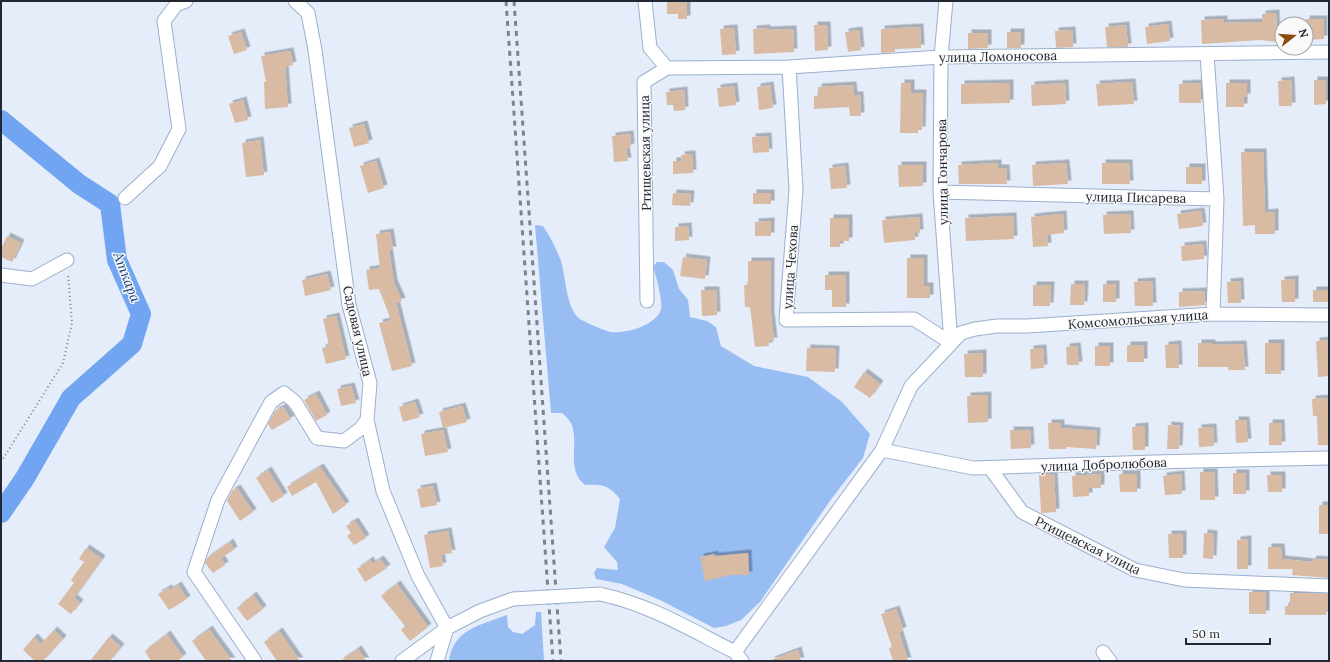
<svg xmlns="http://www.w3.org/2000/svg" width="1330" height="662" viewBox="0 0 1330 662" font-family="Lora,serif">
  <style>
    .green { fill: #98bdf3 }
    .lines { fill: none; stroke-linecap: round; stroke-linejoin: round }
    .river { stroke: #71a5f1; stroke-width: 20 }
    .building { fill: #d9baa3; filter: url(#shadow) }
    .minor-casing { stroke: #9bafcd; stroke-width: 15 }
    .path { stroke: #7d8591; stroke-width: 2; stroke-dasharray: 1 3; stroke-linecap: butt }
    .minor { stroke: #fff; stroke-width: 13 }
    .rail { stroke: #7b838e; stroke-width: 3; stroke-dasharray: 5 5; stroke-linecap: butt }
    .minor-bridge-casing { stroke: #9bafcd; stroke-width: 15; stroke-linecap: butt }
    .minor-bridge { stroke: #fff; stroke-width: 13 }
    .labels { text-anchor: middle; stroke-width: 3; stroke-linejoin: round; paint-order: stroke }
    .street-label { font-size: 13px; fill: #202833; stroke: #f9f9f9 }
    .water-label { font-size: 14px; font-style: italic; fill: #0d3f82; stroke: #f9f9f9 }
  </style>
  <defs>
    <filter id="shadow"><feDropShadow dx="3.5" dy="-3.5" stdDeviation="0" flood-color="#0004"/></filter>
  </defs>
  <rect width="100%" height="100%" fill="#e4edf9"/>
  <path class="green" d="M535,225l8,1c8,12 13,22 18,35 5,16 5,48 19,58 5,3 25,12 31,13 15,2 46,-7 50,-23 2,-7 -5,-34 -8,-42l4,-5h7l9,8 6,19 9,11 2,17 17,4 9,6 5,19 33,20 54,11 34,25 28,32 -7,24 -31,40 -72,104 -19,18 -15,6 -12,2 -54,-28 -38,-16 -26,-5 -2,-6 3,-5 21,2 -1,-8 -13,-15 11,-19 5,-29c-11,-14 -18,-15 -35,-14 -20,-16 -5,-43 -14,-62 -2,-4 -6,-7 -9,-10h-11z
    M536,612h5l3,49h-95c4,-32 32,-36 58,-46l1,12 5,5 9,2 13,-9z"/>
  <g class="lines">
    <path class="river" d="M1,120l78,64 31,20 7,56 24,54 -9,30 -61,54 -46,80 -24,35"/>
  </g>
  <path class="building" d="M667,1h20v18h-9v-5h-11z
    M1276,13l1,29 -17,-2 -58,4 -1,-24 23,-1v4l38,-1v-8z
    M1306,19h18v20l-18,1z
    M1168,24l2,17 -23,3 -2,-17z
    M814,25h13l1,25 -13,1z
    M1126,25l2,22h-21l-2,-20z
    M920,27l1,21 -26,1v3l-14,1v-24z
    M734,28l2,26 -14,1 -2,-26z
    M767,28v2l26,-1 1,23 -40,2 -1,-25z
    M859,30l2,20 -13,2 -3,-20z
    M1072,30l1,17 -17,1 -1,-17z
    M241,32l6,18 -13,4 -6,-18z
    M1007,32h14v16h-14z
    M968,33h20v15l-20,1z
    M290,51l3,14 -8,2 3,40 -23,2 -1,-27h2l-5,-26z
    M1291,80l1,26h-13l-1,-25z
    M1314,80h11l1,24 -12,1z
    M1132,82l2,22 -36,2 -2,-22z
    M901,83h10v10h12l-1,37h-4v3h-18z
    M1010,83v20l-49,1v-20z
    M1065,83l1,21 -34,2 -1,-21z
    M1201,83v20h-22v-19z
    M1226,83h21v14h-3v10h-18z
    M770,85l3,23 -14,2 -2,-23z
    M853,85l1,10h6l1,21h-11l-1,-9 -35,2v-13h4v-9z
    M734,86l2,19 -17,2 -2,-19z
    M684,90l1,20 -11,1 -1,-6h-6l-1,-13z
    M243,100l5,20 -13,3 -6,-19z
    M364,124l5,19 -15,4 -5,-19z
    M630,134l1,13 -5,1 2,13 -14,1 -2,-26z
    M768,136l1,16 -16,1 -1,-16z
    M260,140l4,35 -18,2 -4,-34z
    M1241,152h22l2,61 10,-1v22h-20v-9l-12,1z
    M692,154l1,19 -20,1v-13h9l-1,-6z
    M376,161l8,27 -16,5 -8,-27z
    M998,163v5h8l1,16h-48l-1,-19z
    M1066,163l2,21 -35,2 -1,-21z
    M1102,163h27l1,21h-28z
    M898,165h25v21l-24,1z
    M845,166l2,22 -16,1 -2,-21z
    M1186,167h16v17h-16z
    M673,193l18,1 -1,12 -18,-1z
    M753,193h18v11h-18z
    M1201,211l2,15 -24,3 -2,-15z
    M1063,214l1,19 -17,2 1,11 -15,1 -2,-30z
    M1130,214l1,19 -27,1 -1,-19z
    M1013,216l1,23 -48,2 -1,-23z
    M919,217l1,16h-6l1,7 -31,3 -2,-23z
    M830,218h19v23h-9v6h-10z
    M771,221v15h-16v-14z
    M688,226l1,14 -14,1v-14z
    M390,232l3,18h-4l5,33 8,18 -6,2 16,63 -20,5 -13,-48 12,-3 -12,-31 -10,1 -3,-20 14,-2 -4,-34z
    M7,236l14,7 -9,19 -11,-5v-8z
    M1203,244l1,15 -22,2 -1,-15z
    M683,257l24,3 -2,19 -25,-3z
    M907,258h17v28h6v12h-23z
    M748,261h23v54l3,26h-6l1,5 -14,1 -5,-40h-5l-1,-22h4z
    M327,274l4,16 -26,6 -3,-16z
    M825,275h21v32h-14v-17h-7z
    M1295,279v23h-13l-1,-22z
    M1152,281l1,25h-18l-1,-24z
    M1240,281l1,22h-13l-1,-21z
    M1071,284h14l-1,21h-14z
    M1103,284h13v18h-13z
    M1033,285h18l-1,21h-17z
    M701,290h15l1,25 -15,1z
    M1313,290h16v12h-16z
    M1204,291l1,14 -26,2v-15z
    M336,316l10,43 -20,5 -4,-16 7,-2 -6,-27z
    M1329,340v36l-11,1 -2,-36z
    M1198,343h14v2l31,-1 2,26h-17v-3h-30z
    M1265,343h16v31h-16z
    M1178,344l1,24h-13l-1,-23z
    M1127,345h17v17h-17z
    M1077,346l2,19h-12l-1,-18z
    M1095,346h15v20h-15z
    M807,348l29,1 -1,23 -29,-1z
    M1043,348l1,20 -13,1 -1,-20z
    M983,353v24h-18l-1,-23z
    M864,372l16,12 -10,14 -16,-11z
    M351,386l5,17 -15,3 -4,-17z
    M316,394l11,21 -11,6 -12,-21z
    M988,395v27l-20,1 -1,-27z
    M1329,398v47h-11l-1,-29h-4l-1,-17z
    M415,402l5,15 -17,5 -4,-15z
    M462,406l5,16 -24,6 -4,-16z
    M283,407l8,12 -19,11 -4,-6 7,-13z
    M1235,420h11l2,22 -12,1z
    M1048,423h13v5l36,3 -1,18 -30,-2v2h-17z
    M1269,423h12l1,22h-13z
    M1168,425l12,1 -1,23h-12z
    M1145,426v24h-12l-1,-23z
    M1213,427l1,19 -15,1 -1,-19z
    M443,430l5,22 -23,4 -4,-22z
    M1010,430h20l1,18 -20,1z
    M320,467l26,38 -13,9 -17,-32 -24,14 -5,-9z
    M268,470l16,26 -12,7 -16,-25z
    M1200,472h14l1,28h-15z
    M1233,473h13v21h-13z
    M1054,474l2,38 -15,1 -2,-38z
    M1101,474v14h-12v8l-16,1 -1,-21z
    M1119,474h18v18h-17z
    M1181,474l1,20 -17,1 -2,-19z
    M1267,475h15v17h-14z
    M433,486l4,19 -16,3 -4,-19z
    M237,488l16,24 -13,9 -13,-20 5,-10z
    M1319,505h10v29h-10z
    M355,521l11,17 -12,7 -7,-9 4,-3 -5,-7z
    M448,531l4,22 -11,2 2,11 -13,2 -6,-33z
    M1204,533l10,1 -1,25 -10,-1z
    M1168,534h15v24h-14z
    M1248,539v30h-11v-29z
    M230,542l4,8 -13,8 4,7 -12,8 -8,-10 2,-5z
    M1268,547h13l1,12 30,3 1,-3 16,1v18l-37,-3 1,-6h-25z
    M86,548l16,11 -28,39 6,5 -9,11 -13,-10 16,-21 -3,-3 13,-18 -5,-3z
    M748,553l1,22h-18l-26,6 -5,-24 15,-3v2z
    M380,559l7,9 -22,14 -8,-13 13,-9 2,4z
    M397,584l31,43 -18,14 -9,-11 4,-4 -24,-30z
    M178,585l9,14 -18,11 -11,-16 10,-6 2,2z
    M1249,592h17v22h-17z
    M1290,593l39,1v16h-2l-1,5h-41v-9h5z
    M253,595l10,14 -16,12 -10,-13z
    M896,609l7,21 -4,2 9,29h-15l-4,-13 3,-1 -11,-33z
    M209,629l7,10 16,22h-26l-14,-20z
    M54,630l9,9 -20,22h-8l-12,-11 11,-13 7,7z
    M279,631l21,30h-23l-13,-19z
    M167,634l16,23 -6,4h-26l-6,-10z
    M109,637l12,10 -11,14h-20z
    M358,649l8,12h-26z
    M798,650l3,11h-30v-1z"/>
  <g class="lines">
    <g class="minor-casing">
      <path id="minor" d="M295,1l13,12 7,37 34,255 21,78 -3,37 16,71 35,85 29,52
        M645,1l5,47 17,20 -23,14 3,219
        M946,1l-5,56 -1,135 11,151
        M1207,54l10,145
        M789,67l7,123 -10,130 128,-1 37,24
        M667,68l122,-1 152,-10 388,-5
        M940,192l277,7 -4,115
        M125,198l35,-32 19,-37 -15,-108 12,-16 10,-4
        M1,275l31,4 35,-19
        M882,450l91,18 181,-6 175,-4
        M990,468l32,44 113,58 49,10 145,6
        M600,594c51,11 89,35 135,58l7,9
        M735,652l147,-202 29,-64 50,-53 14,-4 22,-3h30l186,-12 116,1
        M1103,652l7,9
        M255,661l-61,-89 24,-72 53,-98 13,-9 11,9 22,36 27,3 16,-12 7,-9
        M402,661l45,-33 33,-17 33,-12
        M437,661l10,-33"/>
    </g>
    <path class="path" d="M1,462l62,-99 9,-40 -4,-50"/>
    <use href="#minor" class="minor"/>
    <path class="rail" d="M506,1l47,660
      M514,1l47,660"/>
    <g class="minor-bridge-casing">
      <path id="minor-bridge" d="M513,599l87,-5"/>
    </g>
    <use href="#minor-bridge" class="minor-bridge"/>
  </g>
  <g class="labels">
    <g class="street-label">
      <text transform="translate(998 56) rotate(-1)" y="5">улица Ломоносова</text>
      <text transform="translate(645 153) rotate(-91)" y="5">Ртищевская улица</text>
      <text transform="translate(942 172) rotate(-91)" y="5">улица Гончарова</text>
      <text transform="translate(1136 197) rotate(1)" y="5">улица Писарева</text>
      <text transform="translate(790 267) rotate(-86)" y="5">улица Чехова</text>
      <text transform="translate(1138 319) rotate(-4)" y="5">Комсомольская улица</text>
      <text transform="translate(358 331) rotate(77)" y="5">Садовая улица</text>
      <text transform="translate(1104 464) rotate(-2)" y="5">улица Добролюбова</text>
      <text transform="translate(1088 545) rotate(26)" y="5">Ртищевская улица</text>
    </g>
    <g class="water-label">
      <text transform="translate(127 277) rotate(69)" y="5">Аткара</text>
    </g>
  </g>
  <rect width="1330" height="662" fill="none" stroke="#202833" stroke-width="4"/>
  <g transform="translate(1294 36) rotate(73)"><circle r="19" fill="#f9f9f9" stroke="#a2a5aa"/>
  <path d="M0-3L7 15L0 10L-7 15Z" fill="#894c0d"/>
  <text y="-6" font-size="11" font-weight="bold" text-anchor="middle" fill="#202833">N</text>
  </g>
  <path d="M1186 638v6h84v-6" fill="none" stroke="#202833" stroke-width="2"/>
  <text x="1192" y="638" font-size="12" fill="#202833" stroke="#f9f9f9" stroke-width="3" paint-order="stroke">50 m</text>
</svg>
